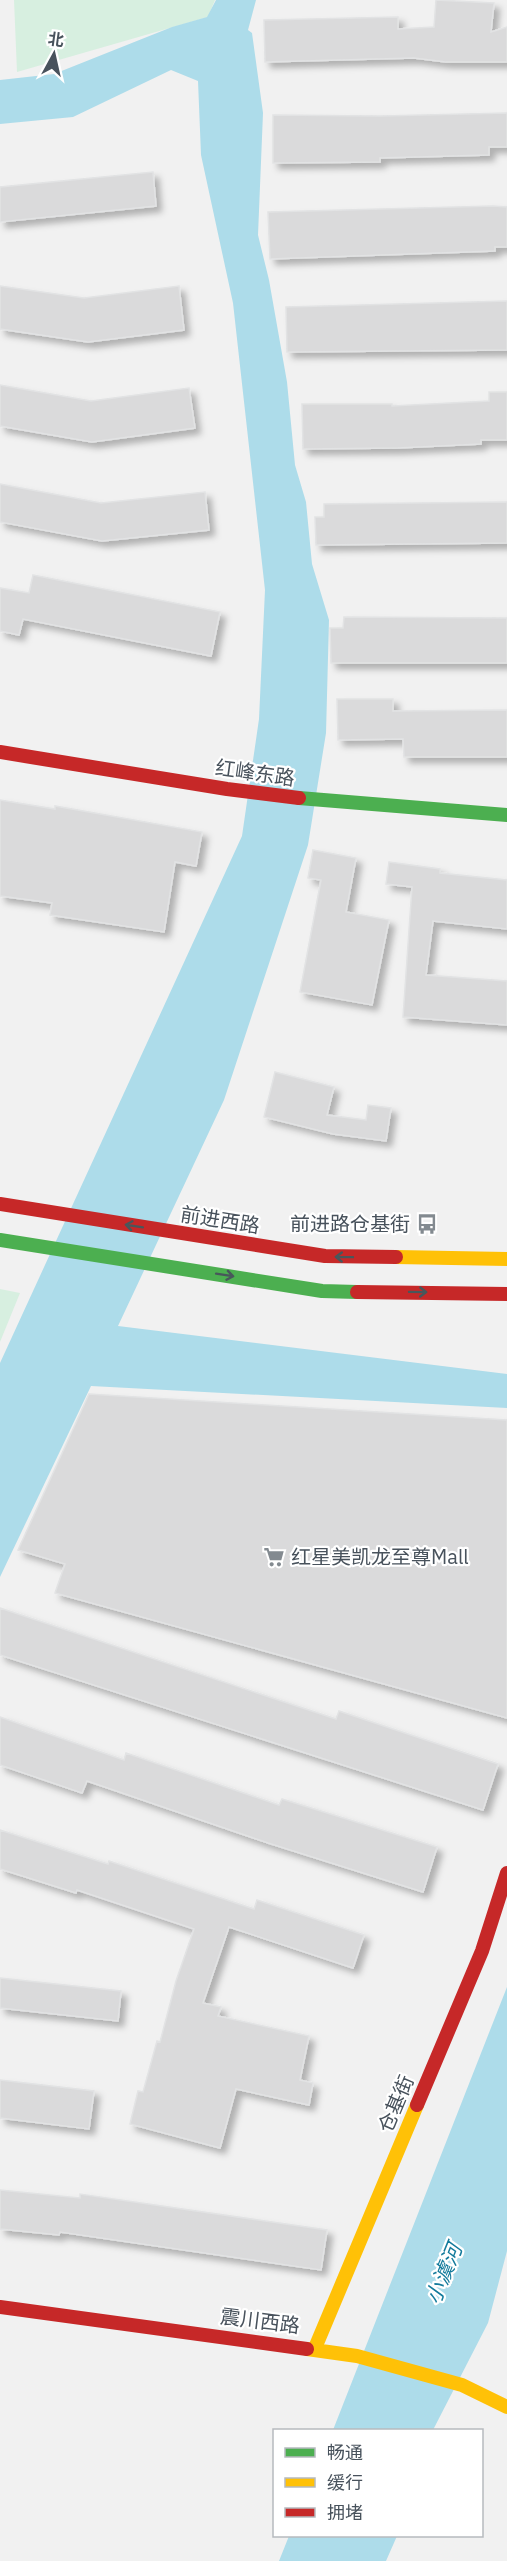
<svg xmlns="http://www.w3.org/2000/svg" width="507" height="2561" viewBox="0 0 507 2561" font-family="'IBM Plex Sans','Noto Sans SC',sans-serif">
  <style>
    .green { fill: #d7efe0 }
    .water { fill: #addcea }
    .building { fill: #dadadb; stroke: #e2e3e4; stroke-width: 1.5; filter: url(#shadow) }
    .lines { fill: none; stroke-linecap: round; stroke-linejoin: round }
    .fast { stroke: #4caf50; stroke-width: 14 }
    .slow { stroke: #ffc107; stroke-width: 14 }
    .jam { stroke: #c62828; stroke-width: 14 }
    .oneway { stroke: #48575b }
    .labels { text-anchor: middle; stroke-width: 4.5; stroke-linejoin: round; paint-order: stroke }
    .street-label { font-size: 20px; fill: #48525c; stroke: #fff }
    .poi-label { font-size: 20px; fill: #48525c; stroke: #fff; text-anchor: end }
    .water-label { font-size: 21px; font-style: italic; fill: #147b9c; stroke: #fff }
  </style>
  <defs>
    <filter id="shadow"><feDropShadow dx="5.5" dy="5.5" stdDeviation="3" flood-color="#0004"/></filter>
  </defs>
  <rect width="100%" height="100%" fill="#f1f1f1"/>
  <path class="green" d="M14,0h201l-7,17 -191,55z
    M0,1289l20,4 -20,49z"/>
  <path class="water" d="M216,0h40l-8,30 4,3 11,80 -5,122 11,45 18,102 8,83 11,37 6,62 17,56 -3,113 -18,112 -84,255 -106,226 389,48v34l-416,-22 -91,191v-214l242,-527 17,-117 6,-129 -32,-287 -32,-148 -3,-74 -27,-11 -98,47 -73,7v-44l54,-6 118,-47 35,-10z
    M507,1987v264l-19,72 -55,107h-100z
    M289,2536h108l-11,25h-107z"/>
  <path class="building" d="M436,0l58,3 -3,29 16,-5v35h-61l-32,-4 -149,4 -1,-42 134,-3v12l36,-2z
    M507,113v34h-18v8l-109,3v4l-107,1v-48l107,1z
    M153,172l3,34 -156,16v-35z
    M493,206l14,1v40h-12v4l-225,8 -2,-47z
    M0,286l84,12 95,-12 5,44 -96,12 -88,-13z
    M507,301v49l-220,2 -1,-45z
    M0,385l91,16 98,-13 6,40 -103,14 -92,-16z
    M489,392h18v48h-26v4l-83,4 -95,1 -1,-45h90v2l97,-5z
    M0,484l101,19 104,-11 4,38 -107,11 -102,-19z
    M507,502v41l-191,2 -1,-28h9v-13z
    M33,575l187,37 -9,44 -188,-37 -4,16 -19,-4v-43l29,5z
    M344,617l163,1v45h-176l-1,-35h13z
    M337,699h56v12l114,-1v47h-103l-1,-18 -65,1z
    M0,800l55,9v-3l147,26 -6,34 -21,-4 -11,70 -114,-17 2,-12 -52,-7z
    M313,850l43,8 -10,54 43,8 -17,85 -72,-13 21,-112 -13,-2z
    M389,862l51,7v4l67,7v49l-74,-8 -7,54 81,6v44l-104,-8 9,-130 -26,-3z
    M275,1072l59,15 -7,28 39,5 2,-15 23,3 -5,33 -53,-7 -69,-17z
    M89,1394l418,26v298l-452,-125 10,-29 -47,-14z
    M0,1608l336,111 3,-8 159,53 -15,46 -483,-155z
    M0,1717l124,43 2,-7 153,52 3,-6 155,48 -14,45 -155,-49 -181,-62 -5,12 -82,-28z
    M0,1830l108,34 1,-3 145,48 3,-9 107,35 -11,33 -124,-41 -26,76 18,4 -3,9 91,20 -9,44 13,3 -4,22 -73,-16 -16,59 -90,-24 8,-33 5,1 14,-51 3,1 16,-61 18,-52 -117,-39 -1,3 -76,-24z
    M0,1978l121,13 -3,30 -118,-13z
    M0,2080l94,11 -5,38 -89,-11z
    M0,2190l80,8v-4l247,36 -6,40 -261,-38 -1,3 -59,-6z"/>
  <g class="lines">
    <path class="fast" d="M299,798l208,17
      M0,1240l322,51 35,1"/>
    <path class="slow" d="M396,1257l111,2
      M315,2348l102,-243
      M307,2349l50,7 105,29 45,22"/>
    <path class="jam" d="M0,752l227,37 72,9
      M0,1204l325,52 71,1
      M357,1292l150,2
      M417,2105l65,-154 25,-78
      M0,2307l307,42"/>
  </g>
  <defs><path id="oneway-shaft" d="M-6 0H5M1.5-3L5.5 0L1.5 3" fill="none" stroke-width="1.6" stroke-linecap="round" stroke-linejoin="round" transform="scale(1.5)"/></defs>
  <g class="oneway">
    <use href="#oneway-shaft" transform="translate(134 1226) rotate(-171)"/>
    <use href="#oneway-shaft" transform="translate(344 1257) rotate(-179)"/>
    <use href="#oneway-shaft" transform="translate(225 1275) rotate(9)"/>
    <use href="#oneway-shaft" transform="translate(418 1292) rotate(1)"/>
  </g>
  <defs>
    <g id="bus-bare" transform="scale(1.62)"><path d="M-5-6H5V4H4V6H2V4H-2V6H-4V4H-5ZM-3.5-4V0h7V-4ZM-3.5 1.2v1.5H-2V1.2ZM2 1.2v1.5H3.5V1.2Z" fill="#838a90" stroke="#fff" stroke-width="2.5" paint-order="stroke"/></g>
    <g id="supermarket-bare" transform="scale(1.62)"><path d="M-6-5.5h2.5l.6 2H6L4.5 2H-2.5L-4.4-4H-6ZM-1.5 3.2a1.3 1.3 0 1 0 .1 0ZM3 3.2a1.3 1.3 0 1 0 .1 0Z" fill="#838a90" stroke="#fff" stroke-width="2.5" paint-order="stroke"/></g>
  </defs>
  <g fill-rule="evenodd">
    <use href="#bus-bare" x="427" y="1224"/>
    <use href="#supermarket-bare" x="274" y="1557"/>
  </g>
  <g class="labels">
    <g class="street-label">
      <text transform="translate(255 773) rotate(8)" y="7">红峰东路</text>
      <text transform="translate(220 1220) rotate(9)" y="7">前进西路</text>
      <text transform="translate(396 2104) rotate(-67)" y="7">仓基街</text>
      <text transform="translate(260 2321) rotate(7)" y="7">震川西路</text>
    </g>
    <g class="poi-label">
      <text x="410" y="1231">前进路仓基街</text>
      <text x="291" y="1564" text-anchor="start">红星美凯龙至尊Mall</text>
    </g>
    <g class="water-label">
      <text transform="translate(444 2274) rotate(-68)" y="7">小澞河</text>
    </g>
  </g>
  <rect x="273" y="2429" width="210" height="108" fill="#ffffff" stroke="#b6babe" stroke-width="1.5"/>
  <rect x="285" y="2448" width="30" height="9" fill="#4caf50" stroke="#b6babe" stroke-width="1.5"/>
  <text x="327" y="2459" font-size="18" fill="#48525c">畅通</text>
  <rect x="285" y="2478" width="30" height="9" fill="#ffc107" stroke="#b6babe" stroke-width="1.5"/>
  <text x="327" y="2489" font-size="18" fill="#48525c">缓行</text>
  <rect x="285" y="2508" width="30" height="9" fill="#c62828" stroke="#b6babe" stroke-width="1.5"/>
  <text x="327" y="2519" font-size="18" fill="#48525c">拥堵</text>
  <g transform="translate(54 54) rotate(8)" stroke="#ffffff" stroke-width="4.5" paint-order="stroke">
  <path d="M0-4.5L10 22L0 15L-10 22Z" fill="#48525c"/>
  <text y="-9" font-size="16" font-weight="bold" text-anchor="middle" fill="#48525c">北</text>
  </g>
</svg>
